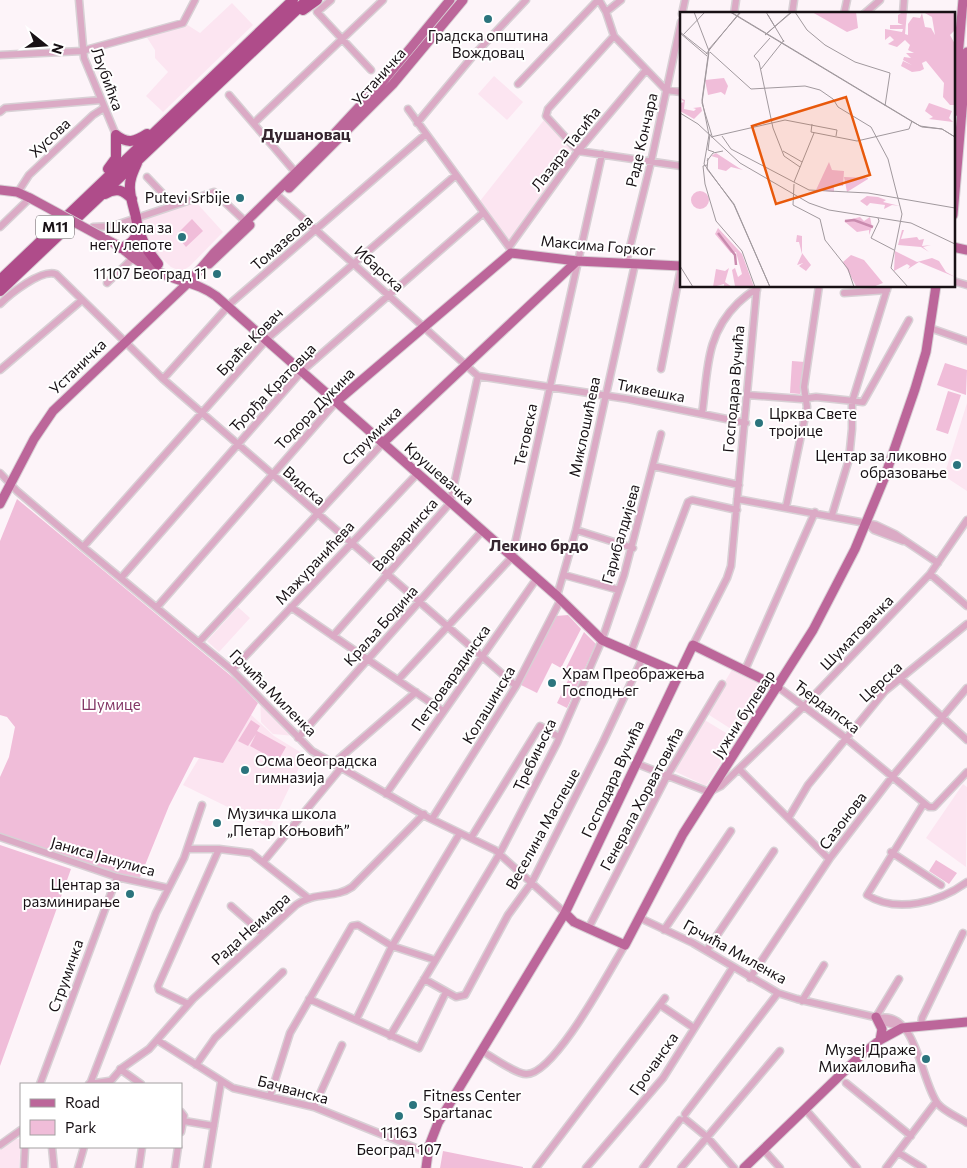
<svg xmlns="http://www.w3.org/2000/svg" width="967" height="1168" viewBox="0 0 967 1168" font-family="Commissioner,sans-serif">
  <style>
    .built { fill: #fce5f1 }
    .green { fill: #f0bdd9 }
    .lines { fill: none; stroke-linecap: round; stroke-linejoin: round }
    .minor-casing { stroke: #d8d0d5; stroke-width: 9 }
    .major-casing { stroke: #d8d0d5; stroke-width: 11 }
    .highway-casing { stroke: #d8d0d5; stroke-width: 12 }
    .minor { stroke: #dbaac5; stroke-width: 6 }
    .major { stroke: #bc669a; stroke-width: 9 }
    .highway { stroke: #af4c8a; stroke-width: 10 }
    .major-bridge-casing { stroke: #d8d0d5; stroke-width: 11; stroke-linecap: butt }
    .major-bridge { stroke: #bc669a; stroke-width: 9 }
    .poi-dot { fill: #2b747d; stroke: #fff; stroke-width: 2 }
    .labels { text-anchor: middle; stroke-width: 4; stroke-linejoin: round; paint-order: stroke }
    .shield { fill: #fff; stroke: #5d585b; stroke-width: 1 }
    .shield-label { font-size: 14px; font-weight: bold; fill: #181115 }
    .poi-label { font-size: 15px; fill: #181115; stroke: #fff; text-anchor: end }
    .street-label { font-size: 15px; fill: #181115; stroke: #fff }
    .park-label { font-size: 15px; fill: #843867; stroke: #fff }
    .neighbourhood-label { font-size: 16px; font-weight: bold; fill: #35262f; stroke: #fff }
    .inset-river { fill: none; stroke: #c98bae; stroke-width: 2.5 }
    .inset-road { fill: none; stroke: #a1999e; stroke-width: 1 }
    .view { fill: #e8590c; fill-opacity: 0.15; stroke: #e8590c; stroke-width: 2.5 }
    .inset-edge { fill: none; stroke: #181115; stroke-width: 2.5 }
  </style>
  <rect width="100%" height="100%" fill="#fdf4f9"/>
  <path class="built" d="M232,3l21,22 -90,87 -17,-16 22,-24 -13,-14v-8l-9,-14 40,-12 14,9z
    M494,76l29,26 -16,18 -29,-26z
    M544,120l29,29 -64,92 -29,-40z
    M194,200l29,32 -33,34 -6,4h-6l-7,-3 -19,-18 -9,-17 -2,-13z
    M967,403v88l-23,-15z
    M238,607l12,11 -31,34 -12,-11z
    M733,668l35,20 -29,46 -33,-21z
    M260,698l35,38 -22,-2 -12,-12z
    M234,699l40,37 31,19 -35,73 -87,-43z
    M703,719l33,20 -30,47 -34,-16z
    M963,784l4,3 -1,80 -40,-29z
    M16,1139h3l2,2 -2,27h-19v-18z"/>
  <path class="green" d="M192,219l11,12 -17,16 -10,-12z
    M792,361l13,1 -5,32 -10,-1z
    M945,363l22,7 -1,25 -29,-10z
    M948,391l13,4 -13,39 -12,-4z
    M17,499l219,181 22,23 -35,60 -29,-6 -25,49 -30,74 -139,-46v-57l9,-20 6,-30 -8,-10 -7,-2v-174z
    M568,615l13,14 -20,39 -9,-5 -15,30 -16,-8 35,-69z
    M584,632l12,12 -29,64 -10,-5 14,-29 -6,-4z
    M251,720l9,6 -3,5 29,16 -8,14 -28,-15 6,-12 -8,12 -10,-5z
    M0,845l71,24 -71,197z
    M936,860l21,13 -8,11 -20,-13z
    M443,1151l80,16v1h-83z"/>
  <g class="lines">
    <g class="minor-casing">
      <path id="minor" d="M79,0l5,58 32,77
        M331,0l-14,12 54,58
        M599,0l7,12 8,24 52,54 15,2
        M606,12l15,-12
        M682,14l3,-14
        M734,14l2,-14
        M792,14l2,-14
        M844,14l3,-14
        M864,14l16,-14
        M903,14l1,-14
        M614,36l-66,73 -2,7 32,35 103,15
        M0,55l82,-4 101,-28 12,-23
        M518,84l80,-84
        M229,95l67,78
        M408,109l101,138 69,-96 68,-81
        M0,112l5,-4 96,-8
        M254,123l129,-123
        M417,123l55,-66 54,-57
        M147,177l21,22 3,6
        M18,192l11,-17 64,-60 11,-7
        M275,193l203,183 150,23 118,24
        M0,227l28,-27
        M93,227l20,-1 101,-34 33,31
        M626,263l25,-101 30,-140
        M953,281l14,4
        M107,283l26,-25
        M844,293l43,-3
        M0,304c10,-10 41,-35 56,-30l107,105 353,307
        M930,328l37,13
        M661,369l20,-102
        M0,370l82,-70
        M163,379l69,-77 194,-168
        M748,395l53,4 15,-2 47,5 46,-82
        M702,414c6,-43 3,-79 36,-111 6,-5 12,-12 19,-13
        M653,466l86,19
        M0,473l17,18 66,56 149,123 80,81 117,67 66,32 70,63
        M737,499l139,26 19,9 43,29
        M786,507l21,-100 -3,-20 15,-101
        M832,515l17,-56 3,-30v-27l36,-116
        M867,523l7,7 29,11
        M576,530l57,18
        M83,547l186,-210 187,-162
        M930,574l37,32
        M564,575l55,15
        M121,578l181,-207 181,-158
        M557,596l19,-66 59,-266
        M157,607l179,-205
        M291,607l152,104
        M333,636l117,-133 28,-127
        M199,642l184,-199
        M693,645l34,-67 4,-12 26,-280
        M631,652l57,-150 4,-2 45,10
        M232,670l185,-196
        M745,670l70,-158
        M901,679l66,61
        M398,680l114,-123 90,-403
        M778,687l64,48 87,72h5l33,-35
        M298,738l184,-207
        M334,763l82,-71
        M635,763l74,29 12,-6 82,-79 127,-133 37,-54
        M739,769l90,90
        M386,794l151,-216
        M924,803l-57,92c30,19 73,7 100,-13
        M789,817l19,-32 77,-94 82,-67
        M432,819l84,-133 45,-87
        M0,837l117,40 51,11
        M471,838l69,-112 19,11
        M187,849h32l32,4 56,44
        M891,852l50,33
        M264,861l77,-93
        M231,906l32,28
        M640,918l53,25 85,50 19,6 82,19c38,-8 42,65 59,86 7,8 20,13 29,19
        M588,929l79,-153 55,-92
        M664,930l67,-99
        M707,950l67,-99
        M750,978l80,-120 62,-81 75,-89
        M424,979l32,18 9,-2 43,-80 24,-33 71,-140 40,-85
        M309,999l110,49 27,-56
        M802,1001l22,-36
        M188,1004l-29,-14 -1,-4 61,-137
        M660,1005l34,23
        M876,1017l23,-38
        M879,1018l4,4 20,5
        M356,1020l36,-74 68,-113
        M921,1025l1,-7 41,-85
        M390,1036l110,-183 57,-110 45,-103 22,-65 37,-141
        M157,1040l76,48 81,19 114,46
        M482,1051c10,6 34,23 44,23 28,2 85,-106 99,-129
        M196,1065l19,-27 68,-66
        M120,1069l21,15
        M846,1083l65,53
        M40,1084l77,-207
        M89,1084l20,-3
        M90,1084l66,-171 28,-55 18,-53
        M108,1084l14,-16 27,-19 44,-50 103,-94c19,-14 39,-6 56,-18l72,-73
        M270,1096l20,-63 62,-107 6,-1 34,21 43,14
        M314,1107l28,-62
        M805,1109l52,59
        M181,1112l3,4 -3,16
        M685,1114l93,-121
        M685,1119l22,18 27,31
        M184,1121l30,5
        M0,1145l21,-15
        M52,1147l2,21
        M763,1149l17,19
        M899,1153l24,15
        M24,1168l1,-21
        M78,1168l6,-21
        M139,1168l3,-21
        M175,1168l3,-21
        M207,1168l14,-86
        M536,1168l129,-170
        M586,1168l77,-90 70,-111
        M643,1168l37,-48
        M681,1168l99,-117
        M886,1168l50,-66"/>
    </g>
    <g class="major-casing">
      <path id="major" d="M953,113l10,-113
        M289,188l104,-104 70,-84
        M0,190l17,2 13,6
        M953,215l14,-163
        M111,242l44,21
        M953,247l14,3
        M123,249c12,12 29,21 45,27 17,7 32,8 48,20l341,300 45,44 76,33
        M209,264l41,-39
        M336,402l175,-149 66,8 104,5
        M383,443l194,-182
        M0,504l34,-65 19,-28 137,-130 24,-28 105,-103 66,-71 65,-79
        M565,913l9,9 51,23 58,-111 130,-204 42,-81 29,-70 31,-90 11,-37 10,-66
        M876,1017l6,12 -2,11
        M426,1168l3,-22 9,-23 127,-210 128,-268 85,42
        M744,1168l116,-112 20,-16 22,-12 65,-6"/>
    </g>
    <g class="highway-casing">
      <path id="highway" d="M303,10l14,-10
        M116,135c11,9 19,7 31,-1
        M108,169l8,-11v-23
        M105,194c11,-7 18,-4 27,5
        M138,229l8,19 12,16
        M121,248c30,-10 10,-37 9,-58 -1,-10 3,-18 7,-27
        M0,280l293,-280
        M0,291l307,-291"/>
    </g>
    <use href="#minor" class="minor"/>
    <use href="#major" class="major"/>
    <use href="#highway" class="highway"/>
    <g class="major-bridge-casing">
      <path id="major-bridge" d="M30,198l81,44"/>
    </g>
    <use href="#major-bridge" class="major-bridge"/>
  </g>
  <g class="poi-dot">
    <circle cx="488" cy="19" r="5"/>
    <circle cx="240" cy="198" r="5"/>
    <circle cx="182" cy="237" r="5"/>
    <circle cx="217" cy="274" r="5"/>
    <circle cx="759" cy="423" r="5"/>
    <circle cx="957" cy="465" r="5"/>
    <circle cx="552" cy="683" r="5"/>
    <circle cx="245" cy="770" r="5"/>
    <circle cx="217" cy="823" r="5"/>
    <circle cx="130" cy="894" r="5"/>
    <circle cx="926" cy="1059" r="5"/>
    <circle cx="413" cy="1105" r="5"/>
    <circle cx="399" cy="1116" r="5"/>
  </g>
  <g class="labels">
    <rect class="shield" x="36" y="215.5" width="38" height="23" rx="4"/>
    <g class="shield-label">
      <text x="55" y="232">M11</text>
    </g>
    <g class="poi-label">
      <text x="488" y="41" text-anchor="middle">Градска општина<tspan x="488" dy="17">Вождовац</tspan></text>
      <text x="230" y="203">Putevi Srbije</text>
      <text x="172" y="233">Школа за<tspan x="172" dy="17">негу лепоте</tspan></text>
      <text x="207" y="279">11107 Београд 11</text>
      <text x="769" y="419" text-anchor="start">Црква Свете<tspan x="769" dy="17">тројице</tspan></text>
      <text x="947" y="461">Центар за ликовно<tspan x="947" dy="17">образовање</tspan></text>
      <text x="562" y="679" text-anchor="start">Храм Преображења<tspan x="562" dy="17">Господњег</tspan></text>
      <text x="255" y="766" text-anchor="start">Осма београдска<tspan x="255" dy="17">гимназија</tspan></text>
      <text x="227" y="819" text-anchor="start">Музичка школа<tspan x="227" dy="17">„Петар Коњовић”</tspan></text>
      <text x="120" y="890">Центар за<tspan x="120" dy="17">разминирање</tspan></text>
      <text x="916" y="1055">Музеј Драже<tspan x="916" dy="17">Михаиловића</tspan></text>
      <text x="423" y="1101" text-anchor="start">Fitness Center<tspan x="423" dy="17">Spartanac</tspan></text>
      <text x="399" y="1138" text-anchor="middle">11163<tspan x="399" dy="17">Београд 107</tspan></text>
    </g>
    <g class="street-label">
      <text transform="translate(379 77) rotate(-48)" y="5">Устаничка</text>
      <text transform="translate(107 79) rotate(70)" y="5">Љубићка</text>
      <text transform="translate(50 138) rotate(-43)" y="5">Хусова</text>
      <text transform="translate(642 140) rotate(-77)" y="5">Раде Кончара</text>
      <text transform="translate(566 149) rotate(-52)" y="5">Лазара Тасића</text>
      <text transform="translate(282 243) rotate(-41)" y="5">Томазеова</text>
      <text transform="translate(598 246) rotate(5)" y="5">Максима Горког</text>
      <text transform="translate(379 269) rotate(42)" y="5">Ибарска</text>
      <text transform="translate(250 342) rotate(-46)" y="5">Браће Ковач</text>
      <text transform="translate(78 367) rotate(-44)" y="5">Устаничка</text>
      <text transform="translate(273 388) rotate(-46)" y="5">Ђорђа Кратовца</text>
      <text transform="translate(734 389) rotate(-85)" y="5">Господара Вучића</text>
      <text transform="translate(651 391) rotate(11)" y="5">Тиквешка</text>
      <text transform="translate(315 409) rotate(-46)" y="5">Тодора Дукина</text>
      <text transform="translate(585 427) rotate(-78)" y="5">Миклошићева</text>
      <text transform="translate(526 435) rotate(-78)" y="5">Тетовска</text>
      <text transform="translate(372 436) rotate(-45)" y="5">Струмичка</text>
      <text transform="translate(439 474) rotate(41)" y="5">Крушевачка</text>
      <text transform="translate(304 486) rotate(41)" y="5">Видска</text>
      <text transform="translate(621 534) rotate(-74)" y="5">Гарибалдијева</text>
      <text transform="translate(405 535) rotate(-49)" y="5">Варваринска</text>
      <text transform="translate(315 563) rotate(-47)" y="5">Мажуранићева</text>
      <text transform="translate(381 626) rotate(-48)" y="5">Краља Бодина</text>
      <text transform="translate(857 633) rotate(-46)" y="5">Шуматовачка</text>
      <text transform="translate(451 678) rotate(-55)" y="5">Петроварадинска</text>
      <text transform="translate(881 682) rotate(-43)" y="5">Церска</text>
      <text transform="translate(273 693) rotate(45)" y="5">Грчића Миленка</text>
      <text transform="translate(489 705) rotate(-59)" y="5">Колашинска</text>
      <text transform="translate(827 707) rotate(37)" y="5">Ђердапска</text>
      <text transform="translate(744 714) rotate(-57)" y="5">Јужни булевар</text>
      <text transform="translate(535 755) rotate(-64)" y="5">Требињска</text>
      <text transform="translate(613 779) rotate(-65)" y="5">Господара Вучића</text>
      <text transform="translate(642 799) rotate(-62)" y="5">Генерала Хорватовића</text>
      <text transform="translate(843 821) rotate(-53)" y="5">Сазонова</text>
      <text transform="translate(543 829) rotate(-61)" y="5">Веселина Маслеше</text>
      <text transform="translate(103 857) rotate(16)" y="5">Јаниса Јанулиса</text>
      <text transform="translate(251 929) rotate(-42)" y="5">Рада Неимара</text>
      <text transform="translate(735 952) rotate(29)" y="5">Грчића Миленка</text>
      <text transform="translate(66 976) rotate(-70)" y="5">Струмичка</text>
      <text transform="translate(654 1064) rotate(-55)" y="5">Грочанска</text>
      <text transform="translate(293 1090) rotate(15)" y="5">Бачванска</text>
    </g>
    <g class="park-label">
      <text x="111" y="710">Шумице</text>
    </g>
    <g class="neighbourhood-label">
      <text x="306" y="140">Душановац</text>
      <text x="539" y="551">Лекино брдо</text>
    </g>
  </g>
  <g transform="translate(680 12)">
    <rect width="275" height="275" fill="#fdf4f9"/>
    <path d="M132,0h44l2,16 -11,4zM223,0h4l-2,22 3,1v-11l5,-7 7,1 2,-5 3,14 6,1 4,7 -3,-18 -9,-5h32v18l-5,5 5,9v61h-5l-7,-8 1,-14 -18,-22 -4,2 2,6 -4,2 -8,1 -11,-6 2,-5 9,4 -9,-5 1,-3 7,1 -5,-5h8l-6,-3 2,-5 -5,-5 -8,7 -9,-3 6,-4 -4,-4 -5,4v-11l17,3 1,-3h-13v-4h13l-5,-2v-8zM44,66l4,8 -3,9 -4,-3 -13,3 -3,-15zM0,86l5,2 -1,9 10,2 2,-2 -3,-1 8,-1 1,4 -8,8 -14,-8v-8l4,-1zM249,91l23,8 -3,7 4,4 -24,-3 4,-2 -8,-6zM36,141l23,15 4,2 -12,-3 -5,4 -8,-2v-11l-7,-2zM149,150l3,8 12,1 -1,15 -9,-1v7l-18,-2zM164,165l24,1v1l-21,13zM11 188a9 9 0 1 1 18 0a9 9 0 1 1-18 0ZM187,184l11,1 8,3 -3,2 17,4 -8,-1 -8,4 1,-4 -15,-2 -3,3 -7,-5zM180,205l4,4 6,-4 2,10 -3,8v-5l-12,2 -13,-11zM38,216l24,26 12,33 -19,-1 -3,-16 3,-2 3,9 4,-3 -6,-22 -5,1 -16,-19zM222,218h2l-3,9 16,-2 2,3 5,-1 -2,7 9,-1 -8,2 6,5 -8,-5 -23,-2zM117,223l5,1v17l9,12 -5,6 -7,-5 4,-3 -6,2 5,-11 -3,-12h-3zM215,239l22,11 15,-4 7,3 7,11 9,5 -36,-15 -11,7 2,-3 -3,-2 -13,7zM171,243l13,5 19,23 -10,4 -17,-1 -13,-24zM49,256l-4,14 7,5h-8v-3l-11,3 3,-18 9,2z" fill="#f0bdd9"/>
    <path class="inset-river" d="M165,209l9,-1 19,7M38,221l17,22 1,10"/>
    <path class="inset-road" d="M14,0l15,39M50,0l181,109 11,6 20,2 13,8M51,0l189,114 22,3 13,8M61,0l-32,37 -7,51 7,35 -5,29 30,41 36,82M86,0l9,15M115,0l12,18 18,15 30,17 35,11 -5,33M88,3l16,27M0,20l29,23M0,21l27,23M3,23l22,-23M85,23l26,-23M85,23l27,-23M90,26l-16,18 5,6 14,66 11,28 16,11M29,40l-7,51 10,33M30,40l41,37 54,-3 15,4 13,9 5,8 33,20 17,32 14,55 -11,54 17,19M26,42l34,-42M81,57l23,-29M0,101l18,11 42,39 69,40 20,7 82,13 44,21M132,112l-1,8 46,9 52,-12 3,-8M30,122l-2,16 6,2M42,124l9,13 78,41 59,3 87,15M31,125l74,-17 52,10 -1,6M103,139l19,11M28,146l-1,11 27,35 36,83M27,149l6,-8 10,-2M27,153l-4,1 2,18 11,37 26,30 13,36M114,170l20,-49M114,172l-1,21 27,14 5,21 23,29 6,18M198,206l1,3 -8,17 23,12M0,254l13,21"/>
    <path class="view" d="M166,85l24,78 -94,29 -24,-78z"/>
    <rect width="275" height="275" class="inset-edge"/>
  </g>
  <rect x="20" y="1083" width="162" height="65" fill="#ffffff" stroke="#a3a0a1"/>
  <rect x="30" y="1099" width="25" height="8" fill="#bc669a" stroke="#a3a0a1"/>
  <text x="65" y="1108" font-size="15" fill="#181115">Road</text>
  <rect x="30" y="1120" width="25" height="15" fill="#f0bdd9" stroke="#a3a0a1"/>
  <text x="65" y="1133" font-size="15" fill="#181115">Park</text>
  <g transform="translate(45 45) rotate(107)" stroke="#ffffff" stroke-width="4" paint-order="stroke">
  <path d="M0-4L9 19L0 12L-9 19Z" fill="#181115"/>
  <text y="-8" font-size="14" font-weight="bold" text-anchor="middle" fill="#181115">N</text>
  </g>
</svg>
